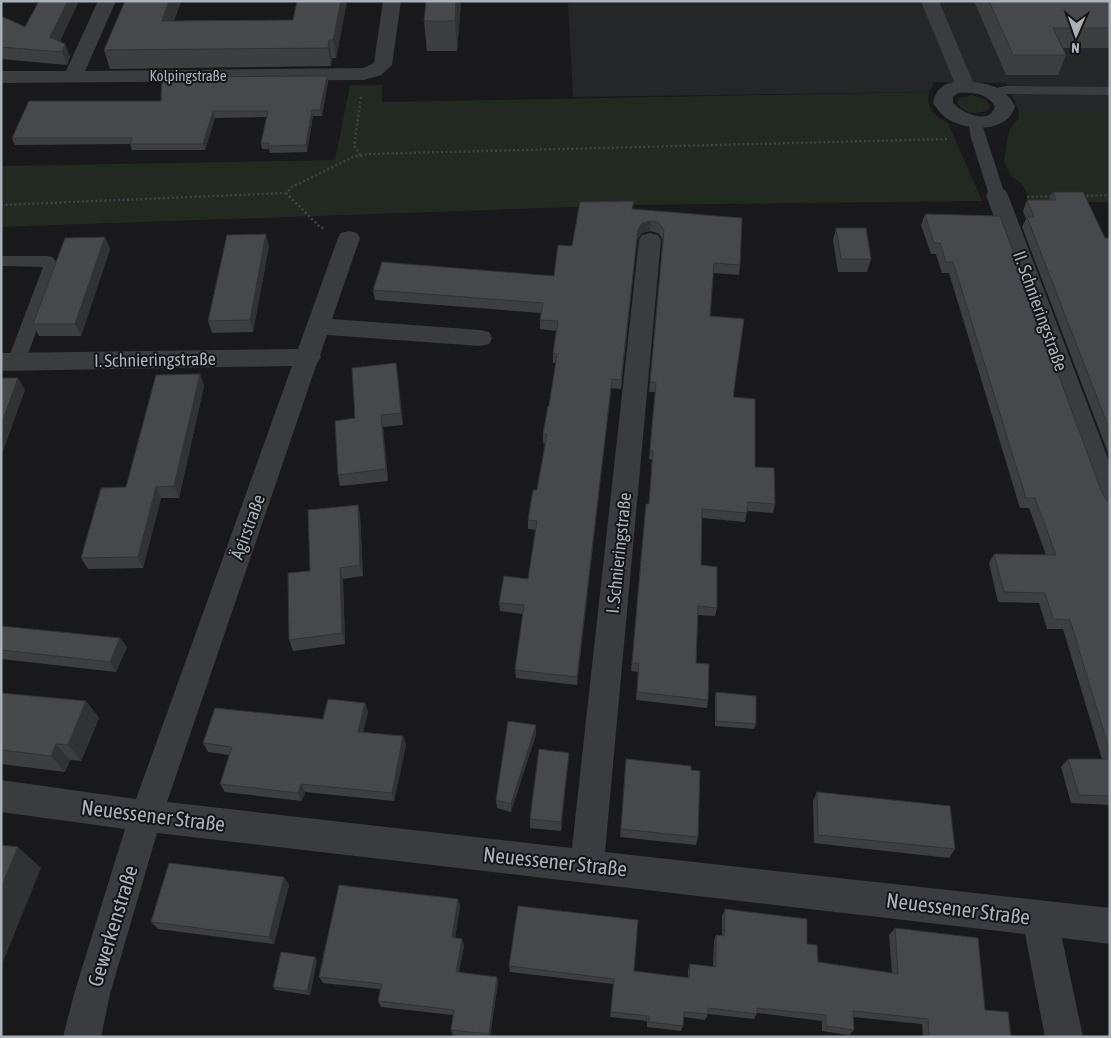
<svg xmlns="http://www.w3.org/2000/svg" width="1111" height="1038" viewBox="0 0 1111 1038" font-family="'Asap Condensed',sans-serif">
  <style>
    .built { fill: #252628 }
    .green { fill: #212921 }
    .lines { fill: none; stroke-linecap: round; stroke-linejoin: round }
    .path { stroke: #404347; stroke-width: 2.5; stroke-dasharray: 2 2.5; stroke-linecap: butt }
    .lane { fill: #3a3c40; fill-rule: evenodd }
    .street { fill: #3a3c40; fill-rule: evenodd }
    .wall { fill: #3c3e40 }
    .shaded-wall { fill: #313234 }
    .building { fill: #46484b; stroke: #313234 }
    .labels { text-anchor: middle; stroke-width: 4; stroke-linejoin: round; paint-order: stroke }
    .far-street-label { font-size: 15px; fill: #acb2ba; stroke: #141416 }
    .street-label { font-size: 18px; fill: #acb2ba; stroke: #141416 }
    .near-street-label { font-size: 21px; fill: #acb2ba; stroke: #141416 }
  </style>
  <rect width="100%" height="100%" fill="#19191b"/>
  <path class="built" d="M568,1h542v110h-91l-13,-28 -72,-1 -5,10 -356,5z"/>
  <path class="green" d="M350,85h32v17l547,-10c-4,15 7,25 19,31l34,78 -350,4 -631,22v-61l334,-6z
    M972,95l14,5 4,6 -1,3c-11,7 -25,4 -32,-6l2,-5z
    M1019,111h91v91h-80l-8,-18 -12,-9 -6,-14 5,-31 10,-12z"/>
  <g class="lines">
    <path class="path" d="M361,97l-7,49 7,10
      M286,193l34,34 5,2
      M1082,196l28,-1
      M1027,197l26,-1
      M1,205l285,-12 6,-6 61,-30 16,-3 579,-15"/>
    <path class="lane" d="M1005,86l105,1v8l-105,-1 -12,3 -5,-1 -2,-3 2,-3z
      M975,117l5,1 25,77 -3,3h-10l-3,-3 -18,-57 -3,-17 2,-3z
      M1,256h45l6,1 8,9 -35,96 -3,4 -6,2 -6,-2 -3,-4 36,-95 -42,-1z"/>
    <path class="street" d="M98,1h18l-31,70 278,-3 11,-5 9,-62h18l-9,64 -11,10 -17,5 -363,3v-12h65z
      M921,1h18l34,81c19,2 33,7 42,24 -7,28 -49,25 -69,12 -5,-4 -9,-9 -13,-15 2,-12 9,-19 21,-21zM958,93c14,-1 29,0 37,13 -5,20 -33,7 -42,-3v-6z
      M997,188l8,2 3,5 102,269v47l-10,-3 -4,-8 -110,-305 3,-5z
      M349,231l8,2 3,5 -28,81 148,11 9,2 3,6 -3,6 -9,2 -153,-11 -7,20 1,2 -4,6 -150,439 405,46 67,-608 3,-5 8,-2 8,2 3,5 -56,612 505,56v36l-48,-6 21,99h-38l-20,-103 -868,-101 -47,161 -9,43h-38l11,-43 51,-165 -124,-17v-32l135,19 156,-433 -291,5v-18l297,-4 40,-111 3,-5z"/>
  </g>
  <path class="wall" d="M125,1h56l-7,20 119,-1 54,-19 -11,57h-4l-1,8 -221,3 -6,-19z
    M426,1h35l-4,50h-30l-3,-30z
    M974,1h136v47h-47l3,7 -8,20h-52z
    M1,16l64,28 5,13 -3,8 -66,-6z
    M327,76l1,6 -6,34h-9l-6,36 -37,1 -1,-4h-7l-1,-6 6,-26 -52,1 -10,32h-73l-2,-6 -115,1 -3,-7 149,-37z
    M1053,192l52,46h5v220l-88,-231 4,-8 -3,-8 4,-11h22z
    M633,209l107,56 -1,10 -26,-2 -3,43 23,81 22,70 20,37 -2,9 -26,-2 -2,11 -43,-4 -1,47 16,43 -2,8 -17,-1 -2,48 12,37 -1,8 -71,-8 2,-28 -7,-1 14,-158 4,-9 3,-44 -3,-1 6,-67h-6l14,-152 -5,-7 -8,-2 -8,2 -5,7 -16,149 -10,-1 -34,297 -61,-7 -1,-8 8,-56 -23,-3 -1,-8 29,-24 8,-49 -8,-1v-9l9,-30 8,-46 -2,-1v-9l6,-28 7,-43h-3v-10l3,-22 -16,-2v-9l1,-7 -166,-13 -2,-10 181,-14 18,-30z
    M925,214l181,286h4v305l-39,-2 -10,-36 7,-8h34l-39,-130h-16l-8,-26 -41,-1 -9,-39 5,-9 52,1 -17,-47h-9l-71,-235h-7l-6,-19h-5l-10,-29z
    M836,228l35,31 -4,13h-29l-5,-32z
    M105,237l5,12 -29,87h-42l-6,-12z
    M269,246l-16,86 -41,1 -4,-12z
    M396,363l7,62 -20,2 5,54 -48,5 -2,-11 17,-57z
    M200,374l4,12 -25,112h-18l-18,70 -55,1 -7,-11 45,-71z
    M358,505l2,11 3,60 -20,3 2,65 -52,7 -4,-11 21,-69z
    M1,626l126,21 -11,25 -115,-13z
    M716,692l40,32 -2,5 -39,-3v-29z
    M1,693l85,8 13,17 -18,43 -11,-1 -5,12 -64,-8z
    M365,703l3,9 -5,20 40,4 3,9 -12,56 -89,-9 -3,9 -77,-9 -5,-8 9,-29 -21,-3 -5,-9 120,-24z
    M536,734l-25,78 -14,-4 -1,-8z
    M569,753l-1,9 -7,69 -31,-3v-9z
    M626,759l65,11 7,67 -2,8 -76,-8z
    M817,792l138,57 -6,9 -135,-15 -1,-42z
    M284,877l5,8 -15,59 -116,-15 -7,-7z
    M458,899l2,7 -5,32 9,7 -5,27 38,5 1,5 -8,55h-21l-16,-2 -2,-5 2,-15 -72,-8 -3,-6 2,-12 -57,-6 -4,-6z
    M725,909l82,35 11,18 74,11 -3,-38 6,-7 90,82 26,27h-88l-1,-13 -69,-7 1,13 -5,5 -27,-4v-10l-65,-8 -3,6 -46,-5 -3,6 -21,-3 -1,9 -2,5 -34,-4v-6l-37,-4 3,-33 -103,-12 -1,-6 125,5 54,7v-8l2,-6 23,3 1,-26 2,-6 6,1v-20z
    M317,960l-7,35 -34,-5 -3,-3z"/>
  <path class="shaded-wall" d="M68,1h11l-23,49 -6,-13z
    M169,1h12l-14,38 -5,-18z
    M341,1h6l-11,57 -3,-18z
    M456,1h5l-4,50 -2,-30z
    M329,40l3,18 -1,8 -3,-18z
    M65,44l5,13 -3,8 -5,-13z
    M327,76l1,6 -6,34 -2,-6z
    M312,110l1,6 -6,36 -1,-7z
    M213,111l2,7 -10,32 -2,-6z
    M651,221l-1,10 -8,2 -5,7 -16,149 17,-159 4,-7z
    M266,234l3,12 -16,86 -3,-12z
    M105,237l5,12 -29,87 -6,-12z
    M396,363l2,12 5,50 -2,-12z
    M200,374l4,12 -25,112 -5,-12z
    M18,378l7,12 -24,67v-32z
    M612,379l-1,9 -34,297v-8z
    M381,415l2,12 5,54 -2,-12z
    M156,487l5,11 -18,70 -5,-11z
    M358,505l2,11 3,60 -3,-11z
    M340,568l3,11 2,65 -3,-11z
    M120,638l7,9 -11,25 -6,-10z
    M86,701l13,17 -18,43 -13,-16z
    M365,703l3,9 -7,29 -3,-9z
    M536,725v9l-25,78v-8z
    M403,736l3,9 -12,56 -2,-8z
    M56,744l14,16 -5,12 -14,-16z
    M569,753l-1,9 -7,69v-9z
    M301,784l4,8 -3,9 -4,-8z
    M18,847l23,21 -40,99v-79z
    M284,877l5,8 -15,59 -5,-7z
    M458,899l2,7 -6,38 -2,-7z
    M462,939l2,6 -6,33 -2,-6z
    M315,957l2,3 -7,35 -3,-4z
    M497,977l1,5 -8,55h-1v-3z"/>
  <path class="building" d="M39,1h29l-18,36 15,7 -3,8 -61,-5v-31l24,11z
    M125,1h44l-7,20 131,-1 4,-19h44l-8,39h-4l-1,8 -224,2z
    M426,1h30l-1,20h-31z
    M989,1h121v27h-57l13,27h-53z
    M327,76l-7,34h-8l-6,35 -38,1 1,-3h-8l7,-32h-55l-10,33h-73l2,-6h-120l17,-37h132l1,-24z
    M1053,192h30l22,46h5v193l-83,-214h7l-7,-17h29z
    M634,201l-2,8 110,9 -2,47 -26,-2 -4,53 34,3 -11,78 22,2v68l19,1 1,36 -27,-2 -1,11 -45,-4 -1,56 16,2v41l-19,-2 -2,57 13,1 -1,36 -71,-8 2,-29h-7l14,-159h3l4,-53 -3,-1 6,-67 -6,-1 14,-152 -5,-7 -8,-2 -9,2 -4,7 -17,150 -9,-1 -35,298 -62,-7 9,-65 -25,-2 5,-27 24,3 9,-58 -9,-1 5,-30h4l10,-56h-4l5,-28h1l8,-52 -4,-1 5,-32 -18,-1 3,-17 -170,-13 9,-28 172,14 4,-31 14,1 8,-44z
    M925,214l75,2 101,274 5,10h4v252l-40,-132 -17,-1 -8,-26 -41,-1 -10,-38 62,1 -21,-57h-9l-73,-236h-7l-6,-19h-6z
    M836,228h30l5,31h-30z
    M266,234l-16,86 -42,1 19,-86z
    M105,237l-30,87h-42l32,-86z
    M396,363l5,50 -20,2 5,54 -48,6 -3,-54 20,-3 -3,-50z
    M200,374l-26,112 -18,1 -18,70 -57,1 20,-70 25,-1 30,-112z
    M1,378h17l-17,47z
    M358,505l2,60 -20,3 2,65 -53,7 -1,-67 22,-2 -2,-61z
    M1,626l119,12 -10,24 -109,-12z
    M716,692l40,4v28l-40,-3z
    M1,693l85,8 -18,44 -12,-1 -5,12 -50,-6z
    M328,699l37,4 -7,29 45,4 -11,57 -91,-9 -3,9 -78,-9 12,-37 -29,-4 12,-35 108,11z
    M508,721l28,4 -25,79 -15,-4z
    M539,749l30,4 -8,69 -31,-3z
    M626,759l65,7v4l9,1 -2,66 -77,-8z
    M1068,759h42v37l-31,-1z
    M817,792l133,14 5,43 -137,-14z
    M1,845l17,2 -17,41z
    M169,863l115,14 -15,60 -118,-15z
    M339,885l119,14 -6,38 10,2 -6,33 41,5 -8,57 -38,-4 3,-20 -76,-9 4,-17 -63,-7z
    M518,906l120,14 -4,51 55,7 1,-14 26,3v-32l8,1 1,-27 82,10v25l10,1 1,17 80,12 -3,-46 83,10 7,72 23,2 3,25h-82l-1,-18 -75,-8 1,19 -28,-4v-11l-69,-7v6l-49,-6v6l-24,-2 -1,14 -34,-4v-6l-38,-4 3,-33 -105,-13z
    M281,952l34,5 -8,34 -34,-4z"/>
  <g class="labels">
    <g class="far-street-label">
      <text x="188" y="81">Kolpingstraße</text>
    </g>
    <g class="street-label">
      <text transform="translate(1040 311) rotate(70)" y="6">II. Schnieringstraße</text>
      <text transform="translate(155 360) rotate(-1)" y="6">I. Schnieringstraße</text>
      <text transform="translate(248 527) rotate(-70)" y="6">Ägirstraße</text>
      <text transform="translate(619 553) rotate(-84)" y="6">I. Schnieringstraße</text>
    </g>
    <g class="near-street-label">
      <text transform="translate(153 816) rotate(7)" y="7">Neuessener Straße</text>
      <text transform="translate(555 862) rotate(6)" y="7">Neuessener Straße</text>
      <text transform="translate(958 909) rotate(7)" y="7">Neuessener Straße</text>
      <text transform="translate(113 926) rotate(-73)" y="7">Gewerkenstraße</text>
    </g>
  </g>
  <rect width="1111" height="1038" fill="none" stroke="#acb2ba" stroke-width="5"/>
  <g transform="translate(1076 35) rotate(182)" stroke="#141416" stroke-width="4" paint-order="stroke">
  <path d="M0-4L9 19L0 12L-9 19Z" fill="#acb2ba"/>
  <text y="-8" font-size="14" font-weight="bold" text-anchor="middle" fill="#acb2ba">N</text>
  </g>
</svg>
